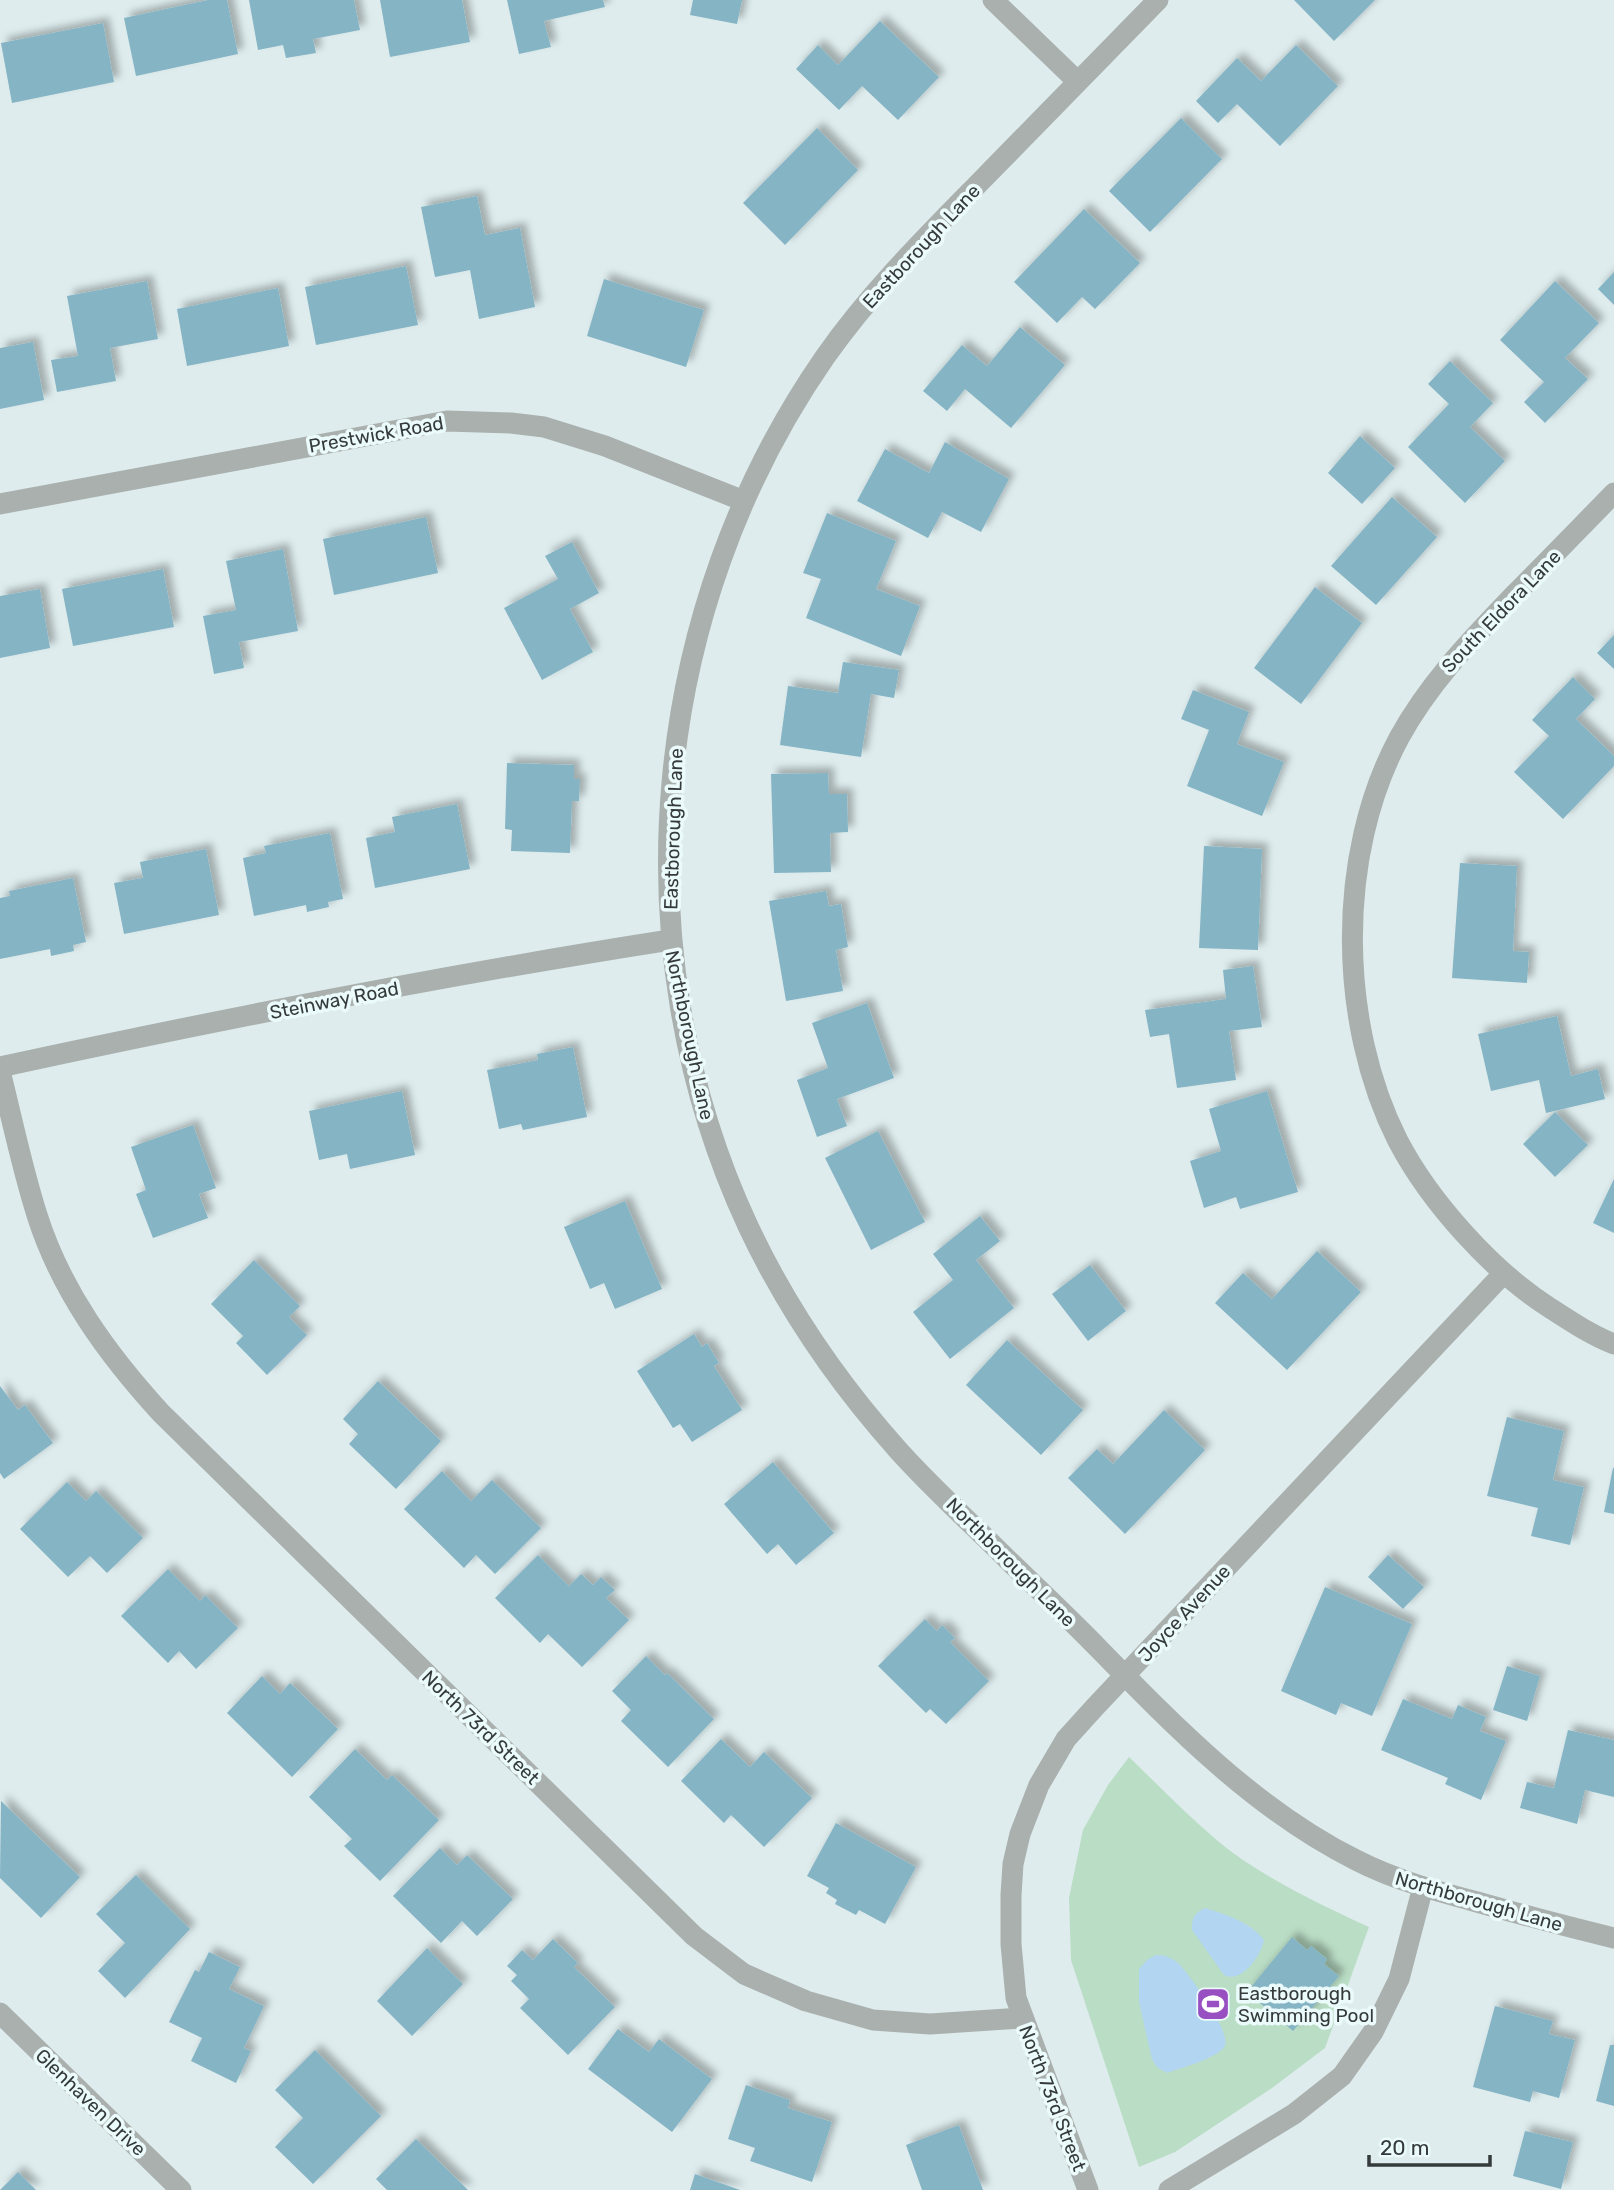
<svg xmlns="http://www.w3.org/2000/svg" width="1614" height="2190" viewBox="0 0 1614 2190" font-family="Rubik,sans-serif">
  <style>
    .green { fill: #baddc5 }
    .water { fill: #b2d5f2 }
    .building { fill: #85b4c5; filter: url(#shadow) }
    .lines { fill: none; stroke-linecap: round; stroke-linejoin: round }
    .lane { stroke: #aab0ae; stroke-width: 21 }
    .street { stroke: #aab0ae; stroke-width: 21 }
    .labels { text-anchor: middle; stroke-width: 7; stroke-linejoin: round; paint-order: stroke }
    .street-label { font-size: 19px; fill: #353a3b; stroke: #ebfafa }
    .poi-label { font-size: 19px; fill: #353a3b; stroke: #ebfafa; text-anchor: start }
  </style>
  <defs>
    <filter id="shadow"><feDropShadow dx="6" dy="-6" stdDeviation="3.5" flood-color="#0004"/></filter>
  </defs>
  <rect width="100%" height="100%" fill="#deeced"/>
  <path class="green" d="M1129,1757c30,29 59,59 90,85 41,34 102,63 150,85l-44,121 -53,40 -97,64 -36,15 -68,-207 -2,-62 14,-68 25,-45z"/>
  <path class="water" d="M1205,1908c20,6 47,15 59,32 -3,16 -23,44 -40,35l-32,-45c-1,-12 3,-17 13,-22z
    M1156,1955c10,0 17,3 24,10 11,12 50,65 45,80 -3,12 -45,23 -58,28l-10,-6 -5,-8 -13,-57v-33l8,-9z"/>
  <path class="building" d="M208,0h19l11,54 -102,22 -12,-58z
    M249,0h105l6,30 -47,9 3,14 -30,5 -3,-13 -25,5z
    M380,0h82l8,42 -80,15z
    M507,0h96l2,7 -61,14 7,26 -32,7z
    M693,0h49l-5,24 -47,-9z
    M1294,0h81l-41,41z
    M880,21l59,56 -41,43 -36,-34 -23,24 -43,-41 22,-24 20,20z
    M103,23l11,59 -102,21 -11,-60z
    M1296,45l42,41 -58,60 -43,-42 -19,19 -22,-22 41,-43 24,23z
    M1181,118l41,41 -72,73 -41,-41z
    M817,128l41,42 -73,75 -42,-42z
    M477,196l8,39 35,-7 15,79 -56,12 -9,-49 -35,7 -14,-70z
    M1084,209l56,54 -45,46 -13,-12 -25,26 -43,-41z
    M406,266l12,59 -102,20 -11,-58z
    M1614,272v33l-16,-16z
    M604,279l100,31 -18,57 -99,-31z
    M147,281l11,58 -48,9 6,33 -59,11 -6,-32 27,-4 -11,-60z
    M1555,281l44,42 -34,35 23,21 -43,44 -21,-21 20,-20 -44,-42z
    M278,288l11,58 -102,20 -10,-57z
    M1020,327l45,38 -54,63 -46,-39 -18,22 -24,-20 39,-46 25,21z
    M33,342l11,58 -44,9v-61z
    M1450,361l43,42 -23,24 35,34 -40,42 -57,-56 41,-43 -21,-20z
    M1360,436l35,32 -33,36 -34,-31z
    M945,442l64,37 -28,53 -39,-20 -14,26 -71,-37 28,-52 44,24z
    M1392,497l45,40 -61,68 -45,-39z
    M827,513l69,28 -20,48 44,17 -19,50 -95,-38 15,-39 -18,-6z
    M426,517l12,56 -104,22 -11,-56z
    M572,542l27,51 -29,16 23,43 -51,28 -38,-72 54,-29 -13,-23z
    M283,549l15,82 -59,11 5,26 -30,6 -11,-58 33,-6 -10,-49z
    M163,569l11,58 -101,19 -11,-57z
    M1315,587l47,36 -61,81 -47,-36z
    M40,589l10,59 -50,10v-62z
    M1614,635v34l-17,-16z
    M843,662l56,8 -5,28 -23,-4 -10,63 -81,-12 8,-59 50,7z
    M1573,677l22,22 -19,20 38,37v10l-51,53 -49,-47 35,-36 -17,-16z
    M1193,690l56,22 -12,32 47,18 -22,54 -75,-30 22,-56 -28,-11z
    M507,763l67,2v14h6l-1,22h-7l-2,52 -59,-2 1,-21 -7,-1z
    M828,773l1,21h18l1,38 -18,1 1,39 -57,1 -3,-99z
    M457,804l13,65 -95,19 -9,-50 29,-6 -3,-15z
    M330,833l13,66 -15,3 1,5 -22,5 -1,-7 -52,11 -11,-58 23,-5 -2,-7z
    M1204,846l58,3 -4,101 -59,-2z
    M206,849l13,66 -95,19 -10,-51 29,-5 -3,-16z
    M1460,863l57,3 -4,85 16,1 -2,31 -75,-5z
    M73,878l13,64 -13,3 1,6 -23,5 -1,-7 -50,10v-61l10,-2 -1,-5z
    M826,891l3,15 12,-2 7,43 -12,3 7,41 -57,10 -17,-100z
    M1253,966l9,61 -33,4 7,49 -59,8 -8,-54 -19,3 -5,-27 81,-11 -3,-29z
    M867,1003l27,75 -57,21 10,27 -30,11 -20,-57 31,-12 -16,-45z
    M1557,1016l14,60 27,-7 7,30 -59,14 -7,-33 -48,11 -13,-57z
    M573,1047l14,70 -64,13 -2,-6 -22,5 -12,-59 51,-10 -1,-6z
    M402,1091l13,64 -65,14 -3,-15 -28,6 -10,-49z
    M1267,1091l31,101 -58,17 -4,-12 -32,11 -14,-47 31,-10 -12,-42z
    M1555,1112l33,33 -33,32 -32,-33z
    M193,1125l23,63 -17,6 9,24 -55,20 -17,-44 10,-4 -15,-43z
    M878,1131l47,91 -54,28 -46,-92z
    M1614,1179v54l-21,-10z
    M625,1201l37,88 -47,20 -11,-26 -14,6 -26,-62z
    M980,1216l20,25 -24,19 38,48 -64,51 -37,-47 40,-32 -20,-26z
    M1317,1251l44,41 -74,78 -72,-67 28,-30 29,26z
    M254,1260l46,46 -11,11 18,18 -40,40 -31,-32 7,-7 -32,-32z
    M1090,1265l36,46 -38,30 -36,-47z
    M694,1334l8,13 5,-4 12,20 -5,3 28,44 -50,32 -12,-18 -7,4 -36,-57z
    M1007,1340l76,70 -42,45 -75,-70z
    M378,1381l63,60 -45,48 -47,-45 9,-10 -15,-15z
    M0,1386l18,24 7,-5 28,38 -49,36 -4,-6z
    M1164,1410l41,40 -80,84 -57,-56 29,-29 16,15z
    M1507,1417l57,14 -11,49 31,7 -14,58 -39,-9 7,-28 -51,-12z
    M773,1462l61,71 -38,32 -18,-21 -11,10 -43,-50z
    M1613,1468h1v46l-10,-2z
    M442,1471l29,30 21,-21 49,48 -46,46 -19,-19 -12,13 -60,-59z
    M67,1482l19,19 10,-10 47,47 -36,35 -17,-17 -22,21 -48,-48z
    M538,1555l31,31 12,-12 12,11 8,-8 14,13 -9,8 23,22 -47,47 -34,-33 -8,9 -45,-45z
    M1388,1555l36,32 -21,22 -35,-32z
    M168,1569l32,32 5,-6 33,33 -42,41 -17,-18 -11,12 -47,-47z
    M1325,1587l87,37 -40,92 -31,-13 -5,12 -55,-24z
    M925,1619l12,12 5,-6 13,13 -5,4 39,39 -43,43 -16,-15 -4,4 -48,-47z
    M646,1656l19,19 2,-2 47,46 -46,48 -47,-46 10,-11 -19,-19z
    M1507,1666l33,10 -13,45 -34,-11z
    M262,1676l18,18 10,-11 48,46 -46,48 -65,-64z
    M1403,1699l49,20 6,-14 28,12 -6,14 26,10 -25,59 -36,-16 3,-6 -67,-28z
    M1568,1730l46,10v57l-29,-7 -8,34 -57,-16 7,-26 27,6z
    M721,1739l29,28 14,-15 48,46 -48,49 -33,-32 -7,8 -43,-42z
    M355,1749l32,31 5,-5 47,45 -59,61 -36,-35 8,-7 -43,-42z
    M1,1801l79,76 -39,41 -41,-40z
    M836,1823l80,44 -31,57 -26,-14 -3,5 -21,-11 2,-4 -11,-7 3,-5 -22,-12z
    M440,1848l17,17 10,-10 46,44 -36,37 -15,-15 -21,22 -48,-47z
    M136,1875l54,54 -65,69 -27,-27 27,-28 -29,-29z
    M1292,1937l15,13 4,-4 16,13 -3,5 15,12 -46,55 -46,-39z
    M553,1939l25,24 -4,4 41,40 -47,48 -48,-47 9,-9 -18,-18 6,-6 -10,-9 15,-16 11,10z
    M427,1948l36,36 -51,52 -35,-35z
    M209,1952l31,15 -11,22 35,17 -20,42 7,3 -15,32 -45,-22 11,-23 -33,-16 26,-52 4,2z
    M1495,2006l58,15 -4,13 26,6 -16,58 -26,-7 -3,11 -57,-15z
    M618,2029l31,23 10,-13 53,40 -40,53 -84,-63z
    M1610,2045h4v61l-18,-5z
    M315,2050l66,66 -68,68 -38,-37 28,-29 -28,-28z
    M746,2085l44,15 -2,8 44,14 -20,60 -62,-21 5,-13 -27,-9z
    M959,2125l24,65h-61l-16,-45z
    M1525,2131l48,11 -12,47 -48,-13z
    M416,2139l52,51h-81l-11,-11z
    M18,2172l18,18h-36z
    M695,2174l45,16h-50z"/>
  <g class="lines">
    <path class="lane" d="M1169,2190l125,-76 48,-38 31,-44 26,-53 24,-92"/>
    <path class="street" d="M993,0l85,82
      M1158,0c-60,61 -120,122 -180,184 -54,55 -108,109 -153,173 -175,252 -207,590 -77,869 38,81 91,158 150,224 34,38 73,73 109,109 31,30 62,59 92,90 77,79 157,161 257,211 39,20 80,31 121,42 46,13 91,25 137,36
      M1614,493c-33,34 -66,68 -100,102 -43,45 -85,88 -115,143 -63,117 -61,285 -1,403 32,61 94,130 152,167 20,13 41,27 64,36
      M0,504l447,-83 64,2 33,4 61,19 139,55
      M0,1067c222,-48 445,-92 670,-127
      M0,1071c12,48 22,97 37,144 24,76 71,140 124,198l533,523 50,38 62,27 67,19 57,4 93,-6
      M0,2013l181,177
      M1088,2190l-72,-192 -5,-54v-49l2,-31 7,-30 19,-49 27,-46 29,-32 408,-433"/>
  </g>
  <defs>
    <g id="stadium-square" transform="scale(1.75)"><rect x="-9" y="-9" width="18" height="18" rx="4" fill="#984fc2" stroke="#ebfafa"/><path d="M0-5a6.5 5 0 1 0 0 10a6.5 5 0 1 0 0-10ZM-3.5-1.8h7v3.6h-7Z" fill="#fff"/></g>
  </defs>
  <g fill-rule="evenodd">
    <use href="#stadium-square" x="1213" y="2004"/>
  </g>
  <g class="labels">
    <g class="street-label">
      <text transform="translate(921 246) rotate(-47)" y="7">Eastborough Lane</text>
      <text transform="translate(376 434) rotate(-10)" y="7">Prestwick Road</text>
      <text transform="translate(1501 611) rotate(-46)" y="7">South Eldora Lane</text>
      <text transform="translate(673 829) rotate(-88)" y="7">Eastborough Lane</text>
      <text transform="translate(334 1000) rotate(-11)" y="7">Steinway Road</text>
      <text transform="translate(690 1035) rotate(78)" y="7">Northborough Lane</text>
      <text transform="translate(1011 1562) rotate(45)" y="7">Northborough Lane</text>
      <text transform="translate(1184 1613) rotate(-47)" y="7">Joyce Avenue</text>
      <text transform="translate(481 1727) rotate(44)" y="7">North 73rd Street</text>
      <text transform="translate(1479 1901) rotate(16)" y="7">Northborough Lane</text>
      <text transform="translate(1053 2098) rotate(69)" y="7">North 73rd Street</text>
      <text transform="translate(91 2102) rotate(44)" y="7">Glenhaven Drive</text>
    </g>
    <g class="poi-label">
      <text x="1238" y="2000">Eastborough<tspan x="1238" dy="22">Swimming Pool</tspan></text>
    </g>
  </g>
  <path d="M1369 2155v10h121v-10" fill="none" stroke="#353a3b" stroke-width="3.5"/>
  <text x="1380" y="2155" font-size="21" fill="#353a3b" stroke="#ebfafa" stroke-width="5" paint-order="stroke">20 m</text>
</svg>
